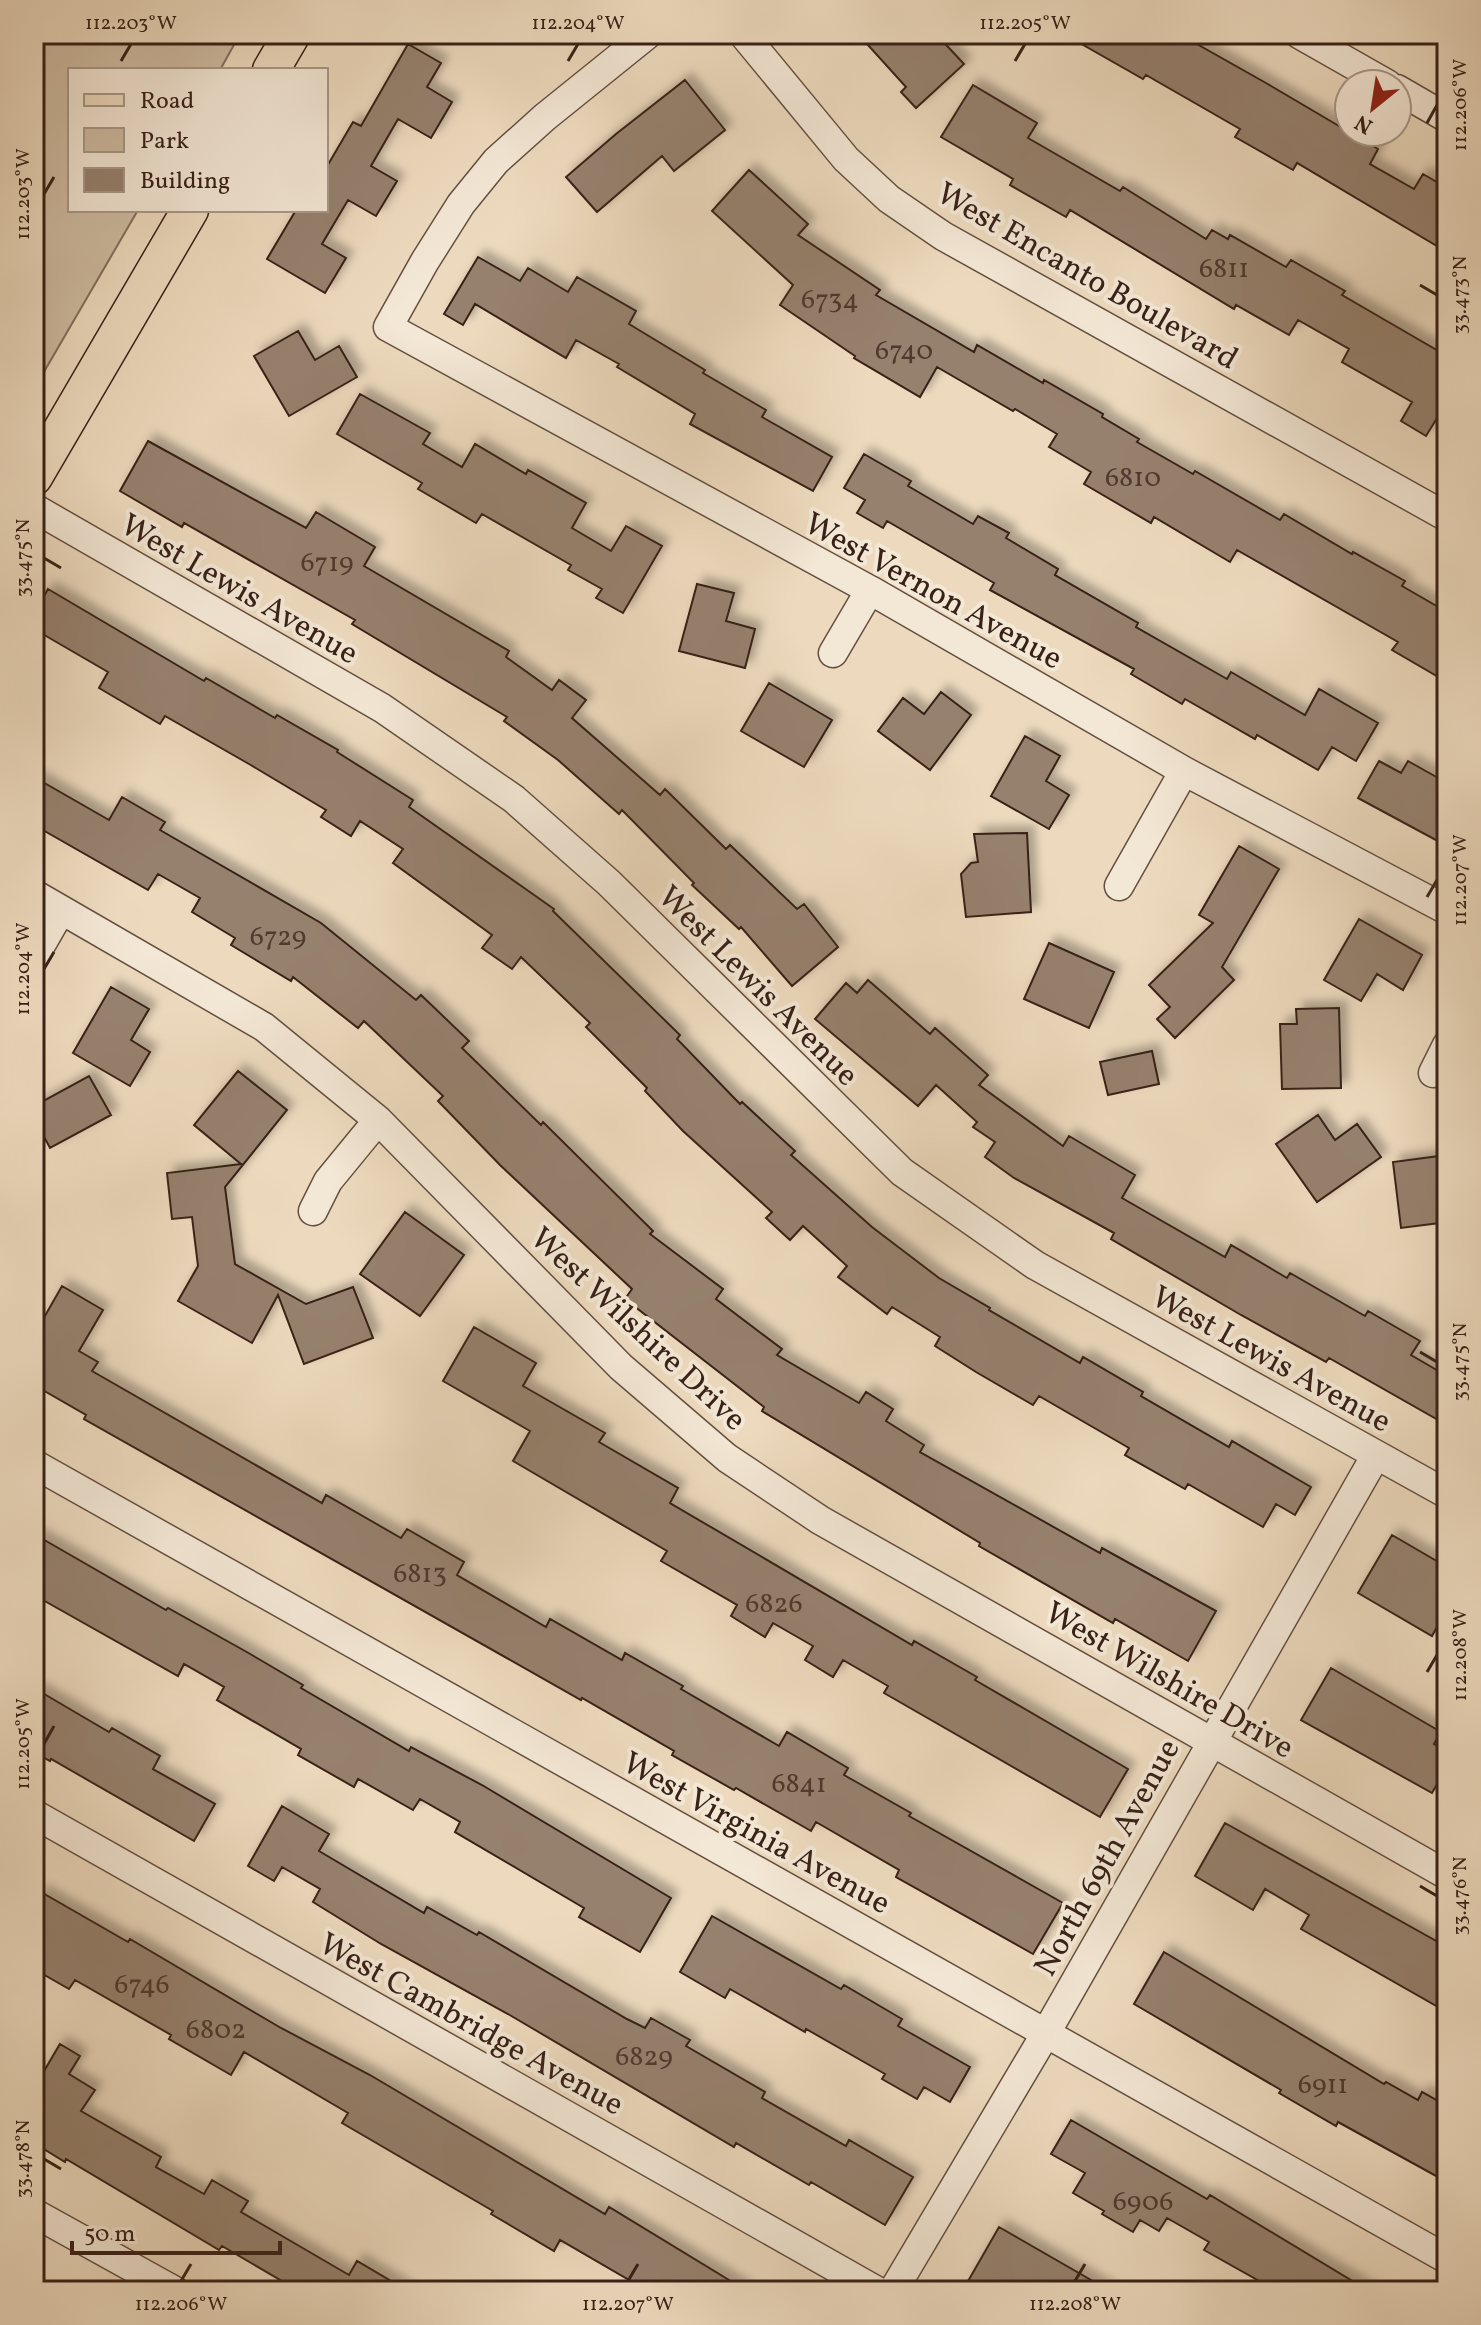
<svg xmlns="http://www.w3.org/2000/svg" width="1481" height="2325" viewBox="0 0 1481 2325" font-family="Vollkorn,serif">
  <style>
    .green { fill: #cebba2; stroke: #836e5c; stroke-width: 2 }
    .building { fill: #96816e; stroke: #382117; stroke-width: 2; filter: url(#shadow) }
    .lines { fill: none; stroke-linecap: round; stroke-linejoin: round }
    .minor-casing { stroke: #654f41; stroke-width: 31 }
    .major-casing { stroke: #382117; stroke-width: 39 }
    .minor { stroke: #f3e7d5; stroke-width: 28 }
    .major { stroke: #eddabe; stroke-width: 36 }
    .ticks { fill: none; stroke: #382117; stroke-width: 3 }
    .labels { text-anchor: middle; stroke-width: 8; stroke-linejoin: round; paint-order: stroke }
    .number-label { font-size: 28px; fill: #50392d }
    .street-label { font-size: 32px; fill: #382117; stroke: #f3e7d5 }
    .neatline { fill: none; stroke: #382117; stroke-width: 3 }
    .ticks-label { font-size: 20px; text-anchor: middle; fill: #382117 }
  </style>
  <defs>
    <filter id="shadow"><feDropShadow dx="7" dy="-7" stdDeviation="4" flood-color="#0004"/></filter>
  </defs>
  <rect width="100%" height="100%" fill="#eddabe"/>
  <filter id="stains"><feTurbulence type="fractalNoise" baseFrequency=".0025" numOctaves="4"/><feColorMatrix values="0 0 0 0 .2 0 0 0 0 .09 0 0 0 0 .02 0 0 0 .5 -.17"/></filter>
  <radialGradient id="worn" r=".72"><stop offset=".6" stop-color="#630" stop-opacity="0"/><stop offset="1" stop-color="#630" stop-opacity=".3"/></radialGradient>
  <path class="green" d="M34,34h206l-20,36h-150v140h68l-104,179z"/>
  <path class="building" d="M858,34h78l28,30 -48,44 -15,-16 5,-5z
    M1064,34h115l87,49 112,66 -8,15 44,25 9,-15 24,14v64l-150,-89 -4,7 -58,-33 5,-8 -94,-54 -3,4z
    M408,44l33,19 -14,24 25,15 -21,36 -33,-19 -27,47 26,15 -21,35 -28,-16 -26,44 24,14 -21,35 -58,-34 29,-49h30v-42l27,-46 8,4z
    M685,80l40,50 -51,41 -12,-15 -65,56 -31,-35 50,-43z
    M973,85l64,38 -9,15 92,53 3,-4 83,52 6,-9 16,9 2,-4 56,32 5,-7 54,31 -3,4 105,61v68l-10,-6 -11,18 -25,-15 11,-19 -70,-40 7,-13 -51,-29 -9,15 -53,-30 -2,4 -164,-99 -4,7 -56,-32 3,-6 -72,-42z
    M749,170l59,54 -10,11 82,55 -4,5 98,57 3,-7 66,38 1,-3 59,34 -1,3 37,22 -2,3 56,32 2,-3 85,49 4,-6 68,40 1,-2 52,29 -3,5 45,26v70l-55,-32 6,-8 -161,-92 -7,12 -76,-45 -3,6 -67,-39 7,-12 -42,-25 8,-13 -42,-25 -2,2 -76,-44 -17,30 -66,-39 1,-2 -75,-51 13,-20 -81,-74z
    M478,257l42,24 8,-13 40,24 9,-15 59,34 -7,13 76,46 -2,3 63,37 -4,7 70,40 -19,34 -123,-67 5,-10 -78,-47 2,-3 -43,-24 -10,18 -91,-54 -12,21 -19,-11z
    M298,331l17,29 24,-14 18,31 -68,39 -35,-60z
    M360,394l70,39 -7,11 39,23 13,-23 51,30 2,-4 58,33 -14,25 39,23 15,-25 36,20 -39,67 -27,-15 6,-9 -34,-19 3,-5 -89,-51 -6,9 -58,-34 4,-6 -85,-49z
    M148,441l158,87 10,-16 59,35 -11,19 145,85 -3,6 46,33 7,-10 27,20 -14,18 88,77 5,-6 61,60 4,-4 67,64 7,-5 34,43 -46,39 -51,-59 -2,2 -47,-44 2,-2 -72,-73 -3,4 -61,-54 -54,-39 3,-4 -155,-93 3,-4 -171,-97 -2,4 -62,-36z
    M864,454l47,27 -3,5 65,38 5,-8 31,17 -3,5 52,31 -3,6 83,48 -2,4 91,52 4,-7 74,43 14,-26 59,34 -22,38 -24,-14 -14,23 -61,-35 -2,4 -70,-40 -3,5 -51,-30 3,-5 -144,-79 4,-7 -107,-62 -4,7 -26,-15 8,-13 -21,-12z
    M697,584l37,9 -8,28 29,8 -10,39 -66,-17z
    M48,589l156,92 2,-3 69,40 2,-3 61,35 -1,2 76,48 -4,7 145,102 -1,2 127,124 -3,4 63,65 2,-2 53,49 -4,4 81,72 67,51 51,30 -1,2 91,53 3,-6 60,35 -2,4 88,51 3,-6 79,46 -16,28 -19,-11 -13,23 -75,-43 -3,5 -60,-34 4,-7 -90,-52 -6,9 -57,-33 -41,-26 5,-9 -48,-30 -5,7 -49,-37 9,-11 -44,-40 -13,14 -24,-22 6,-6 -89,-81 -38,-40 2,-3 -61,-61 4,-4 -69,-66 -9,12 -30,-21 10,-13 -99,-72 10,-14 -43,-28 -9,15 -30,-19 5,-7 -77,-46 -84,-48 -5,8 -61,-36 9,-16 -74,-43v-15z
    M769,683l63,37 -28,47 -63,-36z
    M941,692l30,23 -41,55 -52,-39 25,-33 21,16z
    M1025,736l35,20 -14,25 23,14 -20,34 -58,-33z
    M1379,761l22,12 7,-12 39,22v63l-89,-48z
    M34,777l75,43 13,-23 43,25 -5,8 161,93 95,77 5,-5 48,46 -7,7 79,77 2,-3 110,109 -3,3 73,55 -7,10 66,50 -5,6 82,48 7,-11 27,17 -7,12 38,24 -4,7 180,101 2,-5 114,63 -28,50 -73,-42 -2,4 -134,-77 1,-3 -218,-132 2,-4 -139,-108 7,-10 -132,-124 -62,-64 5,-5 -79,-75 -6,7 -65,-51 -2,4 -60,-36 4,-7 -43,-26 8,-14 -42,-24 -10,16 -114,-65z
    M1027,833l4,79 -65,5 -5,-43 10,-11 7,-1 -4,-28z
    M1239,846l40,23 -57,98 12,13 -59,58 -18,-19 13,-12 -21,-22 64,-62 -14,-8z
    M1359,919l63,36 -19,35 -26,-16 -16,27 -37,-21z
    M1049,943l65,29 -25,56 -65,-29z
    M868,980l62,54 5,-6 53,47 -9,10 84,61 6,-10 66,39 -13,23 103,59 6,-12 56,33 3,-5 75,43 3,-5 52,30 -9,14 36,21v49l-118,-67 -3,4 -85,-47 -130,-76 3,-6 -100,-55 -29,-21 10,-15 -22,-15 4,-5 -41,-37 -18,21 -103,-87 31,-36 11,10z
    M111,987l38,22 -18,31 19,12 -20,34 -57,-33z
    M1339,1008l2,80 -59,1 -2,-65h17l-1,-15z
    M1152,1051l7,33 -51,11 -8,-33z
    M238,1071l49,39 -62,77 10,77 71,40 47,-17 20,51 -69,26 -26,-69 -26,48 -74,-42 20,-35 -6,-49 -20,2 -5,-46 74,-9 -47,-39z
    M89,1076l22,39 -61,33 -16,-30v-12z
    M1318,1115l17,25 22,-16 24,33 -64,45 -41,-58z
    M1447,1155v67l-46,6 -8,-66z
    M405,1212l59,43 -44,61 -60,-42z
    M62,1286l41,24 -24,41 19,11 -6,9 230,132 4,-8 75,43 6,-9 57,33 -7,13 89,52 4,-8 72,41 3,-7 58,33 -2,3 98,57 8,-14 61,36 -4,7 67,38 -2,3 154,87 -30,51 -137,-77 3,-7 -83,-48 -5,9 -75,-43 -2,2 -62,-35 2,-4 -92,-53 -1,2 -497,-281 2,-4 -52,-30v-50z
    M474,1327l62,36 -13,23 82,47 -6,9 79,46 -8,15 242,142 2,-4 63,36 -2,3 153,89 -28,48 -216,-124 4,-7 -45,-26 -10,17 -28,-17 8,-14 -40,-23 -8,14 -34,-21 6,-11 -76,-44 6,-10 -154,-90 17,-30 -87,-50z
    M34,1534l132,76 2,-2 77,43 58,34 -2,3 108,63 2,-4 71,38 189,113 -31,54 -61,-35 5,-9 -129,-76 5,-10 -40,-23 -7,11 -55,-31 -4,8 -56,-32 3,-6 -84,-49 7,-13 -40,-23 -6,12 -144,-81z
    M1392,1535l55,32v42l-15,27 -74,-43z
    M1331,1668l110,64 -7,12 13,8v15l-15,26 -131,-73z
    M34,1688l75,44 3,-4 48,28 -7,13 62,35 -21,37 -143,-82 -1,2 -16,-9z
    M282,1806l47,28 -10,17 105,62 3,-6 50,28 2,-3 148,87 18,9 6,-10 39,22 -4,6 79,46 -3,6 84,48 3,-6 64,37 -28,48 -74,-43 -2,3 -73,-42 -2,4 -226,-133 -127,-70 -68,-42 7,-13 -38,-22 -8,14 -26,-15z
    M1225,1823l222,124v65l-146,-83 8,-14 -44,-26 -12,21 -58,-34z
    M41,1892l87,50 2,-3 151,89 89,47 235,139 4,-7 138,84h-99l-88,-51 -6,11 -63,-37 2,-3 -151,-88 6,-10 -104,-61 -13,23 -62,-36 2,-4 -96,-55 -6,9 -35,-20v-65z
    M712,1916l129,73 3,-4 58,34 -4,7 72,41 -20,35 -26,-15 -7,12 -35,-20 3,-5 -79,-45 -1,3 -75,-43 -5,9 -45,-26z
    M1164,1952l220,132 2,-2 32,18 4,-8 25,14v76l-109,-60 -2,4 -57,-33 2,-3 -147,-86z
    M60,2044l20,12 -11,18 26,16 -14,21 80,46 -5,10 48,27 8,-14 36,21 -7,11 108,63 8,-14 51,30h-109l-77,-45 -3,4 -153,-91 -1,3 -31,-19v-55z
    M1071,2120l136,79 3,-4 159,96h-115l5,-10 -55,-31 5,-8 -42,-24 -8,13 -19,-11 -7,12 -31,-18 2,-3 -31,-18 12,-20 -34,-19z
    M999,2227l111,64h-129l-14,-8z"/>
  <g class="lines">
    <g class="minor-casing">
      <path id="minor" d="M648,34l-103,83 -49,44 -35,43 -36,57 -37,66 482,263 314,181 263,139
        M743,34l103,125 43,40 54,37 504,281
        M1299,34l88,50
        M1397,89l50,29
        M34,508l348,200 132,91 95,84 293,289 133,93 412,229
        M833,653l37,-63
        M1119,886l65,-115
        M34,894l230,133 114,93 243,247 106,91 93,62 627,355
        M34,957l27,-47
        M1433,1073l14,-28
        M313,1211l15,-30 50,-61
        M34,1464l1413,795
        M34,1814l843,477
        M34,2213l141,78
        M893,2291l153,-258 330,-578"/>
    </g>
    <g class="major-casing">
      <path id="major" d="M271,70l21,-36
        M34,477l156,-267"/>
    </g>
    <use href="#minor" class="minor"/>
    <use href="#major" class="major"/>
  </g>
  <path class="ticks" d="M121,61l10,-17M568,61l10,-17M1015,61l10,-17M1427,123l10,-18M44,194l10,-17M1420,285l17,10M44,558l17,10M1427,897l10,-17M44,969l10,-17M1420,1352l17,10M1427,1672l10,-17M44,1744l10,-18M1420,1886l17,10M44,2159l17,10M181,2281l10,-17M628,2281l10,-17M1075,2281l10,-17"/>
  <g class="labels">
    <g class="number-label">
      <text x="1224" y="277">6811</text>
      <text x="830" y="308">6734</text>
      <text x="904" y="359">6740</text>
      <text x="1133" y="486">6810</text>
      <text x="327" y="571">6719</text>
      <text x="278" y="945">6729</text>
      <text x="420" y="1582">6813</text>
      <text x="774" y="1612">6826</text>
      <text x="799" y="1792">6841</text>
      <text x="142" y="1993">6746</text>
      <text x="216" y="2038">6802</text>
      <text x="644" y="2065">6829</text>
      <text x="1323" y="2093">6911</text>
      <text x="1143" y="2210">6906</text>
    </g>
    <g class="street-label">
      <text transform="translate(1088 275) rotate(30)" y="11">West Encanto Boulevard</text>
      <text transform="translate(240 588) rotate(30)" y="11">West Lewis Avenue</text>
      <text transform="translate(934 590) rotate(29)" y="11">West Vernon Avenue</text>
      <text transform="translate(759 985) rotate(45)" y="11">West Lewis Avenue</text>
      <text transform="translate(639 1328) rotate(43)" y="11">West Wilshire Drive</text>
      <text transform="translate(1272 1358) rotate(29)" y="11">West Lewis Avenue</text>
      <text transform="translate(1170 1679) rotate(30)" y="11">West Wilshire Drive</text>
      <text transform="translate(757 1832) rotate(29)" y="11">West Virginia Avenue</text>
      <text transform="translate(1106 1857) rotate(-61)" y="11">North 69th Avenue</text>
      <text transform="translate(472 2023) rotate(29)" y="11">West Cambridge Avenue</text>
    </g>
  </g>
  <rect width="1481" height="2325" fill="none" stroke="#eddabe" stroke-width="88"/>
  <rect x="68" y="68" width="260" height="144" fill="#f3e7d5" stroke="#a89889" stroke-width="2"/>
  <rect x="84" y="94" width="40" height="12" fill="#eddabe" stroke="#a89889" stroke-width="2"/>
  <text x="140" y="108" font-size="24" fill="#382117">Road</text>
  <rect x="84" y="128" width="40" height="24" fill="#cebba2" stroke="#a89889" stroke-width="2"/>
  <text x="140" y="148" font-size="24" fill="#382117">Park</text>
  <rect x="84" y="168" width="40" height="24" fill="#96816e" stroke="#a89889" stroke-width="2"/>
  <text x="140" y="188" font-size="24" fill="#382117">Building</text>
  <g transform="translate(1373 108) rotate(210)"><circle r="38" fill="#f3e7d5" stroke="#a89889" stroke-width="2"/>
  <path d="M0-6L14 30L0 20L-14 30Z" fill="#8f2418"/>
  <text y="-12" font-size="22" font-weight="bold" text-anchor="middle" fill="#382117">N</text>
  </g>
  <path d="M72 2241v12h208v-12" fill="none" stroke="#382117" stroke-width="4"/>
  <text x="84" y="2241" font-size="24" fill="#382117" stroke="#f3e7d5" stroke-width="6" paint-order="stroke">50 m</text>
  <rect x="44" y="44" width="1393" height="2237" class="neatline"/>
  <g class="ticks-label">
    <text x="131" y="29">112.203°W</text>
    <text x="578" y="29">112.204°W</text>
    <text x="1025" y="29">112.205°W</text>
    <text transform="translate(1459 105) rotate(-90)" y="7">112.206°W</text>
    <text transform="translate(22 194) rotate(-90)" y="7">112.203°W</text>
    <text transform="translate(1459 295) rotate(-90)" y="7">33.473°N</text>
    <text transform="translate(22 558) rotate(-90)" y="7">33.475°N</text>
    <text transform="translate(1459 880) rotate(-90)" y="7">112.207°W</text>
    <text transform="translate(22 969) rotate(-90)" y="7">112.204°W</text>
    <text transform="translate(1459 1362) rotate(-90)" y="7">33.475°N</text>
    <text transform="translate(1459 1655) rotate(-90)" y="7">112.208°W</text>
    <text transform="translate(22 1744) rotate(-90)" y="7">112.205°W</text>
    <text transform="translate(1459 1896) rotate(-90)" y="7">33.476°N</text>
    <text transform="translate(22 2159) rotate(-90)" y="7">33.478°N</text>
    <text x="181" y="2310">112.206°W</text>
    <text x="628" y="2310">112.207°W</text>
    <text x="1075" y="2310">112.208°W</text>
  </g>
  <rect width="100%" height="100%" filter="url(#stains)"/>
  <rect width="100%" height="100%" fill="url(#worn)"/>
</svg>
